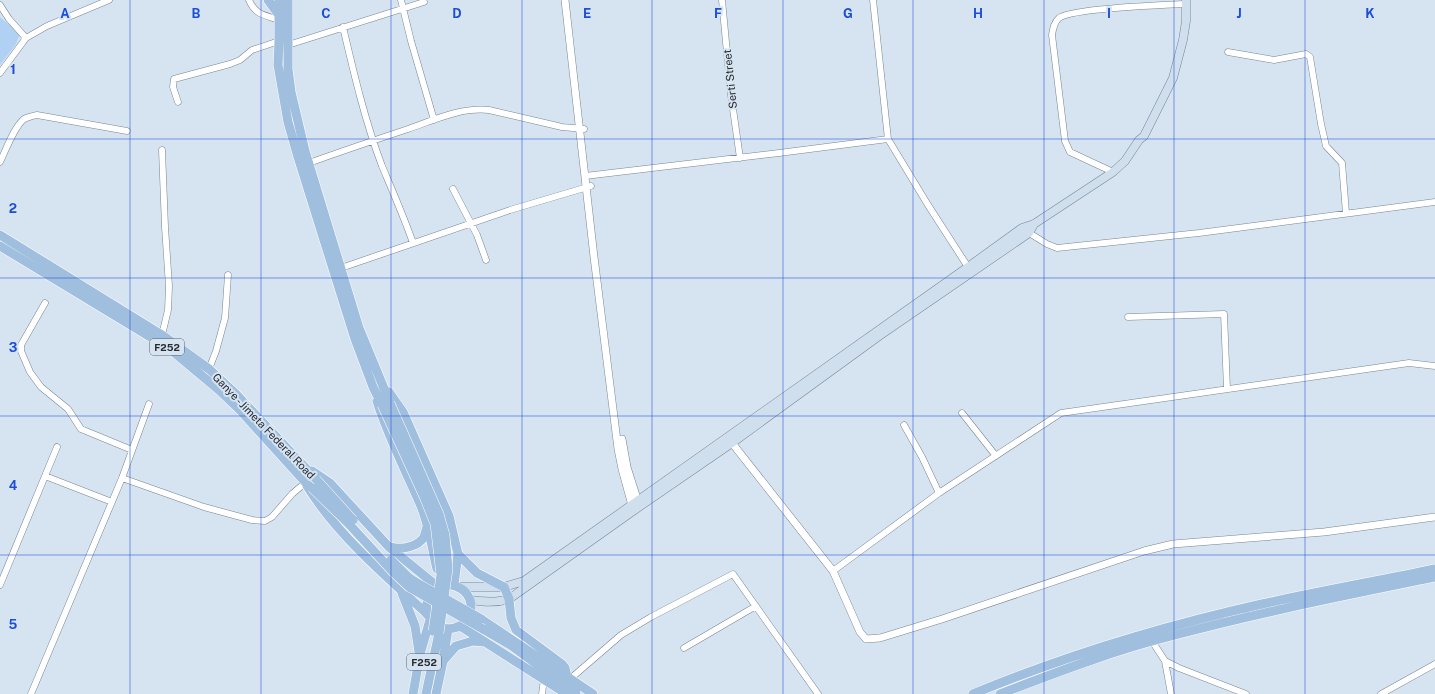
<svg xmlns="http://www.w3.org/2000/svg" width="1435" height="694" viewBox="0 0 1435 694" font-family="'Public Sans',sans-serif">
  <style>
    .green { fill: #b0d1f4 }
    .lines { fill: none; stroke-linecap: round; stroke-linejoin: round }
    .minor-casing { stroke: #798592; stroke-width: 7 }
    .tertiary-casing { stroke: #798592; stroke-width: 8 }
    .secondary-casing { stroke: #798592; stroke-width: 9 }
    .primary-casing { stroke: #fff; stroke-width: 10 }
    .minor { stroke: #fff; stroke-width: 6 }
    .tertiary { stroke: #fff; stroke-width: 7 }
    .secondary { stroke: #d0dfee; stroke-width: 8 }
    .primary { stroke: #a0bfde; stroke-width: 9 }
    .primary-bridge-casing { stroke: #fff; stroke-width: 10; stroke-linecap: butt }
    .primary-bridge { stroke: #a0bfde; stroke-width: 9 }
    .grid { fill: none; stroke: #1d4ed8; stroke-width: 1; stroke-opacity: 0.55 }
    .labels { text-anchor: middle; stroke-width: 4; stroke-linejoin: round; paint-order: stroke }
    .shield { fill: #d6e4f2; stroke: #5b626a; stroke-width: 1 }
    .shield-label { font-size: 10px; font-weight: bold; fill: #262b30 }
    .street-label { font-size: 11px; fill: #262b30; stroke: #d6e4f2 }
    .grid-label { font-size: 13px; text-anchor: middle; font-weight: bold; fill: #1d4ed8; stroke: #d6e4f2; stroke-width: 4; stroke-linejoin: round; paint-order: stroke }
  </style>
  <rect width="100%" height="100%" fill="#d6e4f2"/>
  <path class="green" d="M0,17l20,17 -4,10 -16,21z"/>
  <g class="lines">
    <g class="minor-casing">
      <path id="minor" d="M249,0c6,15 16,15 30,20
        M401,0l10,41 23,79
        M722,0l9,95 9,63
        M873,0l15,139
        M0,5l9,14 17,19
        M343,27c11,47 22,94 39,139 11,26 22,51 31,77
        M288,45l136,-43
        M1228,52l46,8 32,-6 4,3 11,67 5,22 16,17 4,50
        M0,73l26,-35 21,-12 62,-26
        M178,102l-5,-15 1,-8 56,-15 10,-4 12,-10 27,-9
        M162,150l3,77 4,59 -1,24 -6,25
        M0,162c6,-12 14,-35 24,-43 4,-2 8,-3 13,-4l90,16
        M309,163c33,-12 66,-23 99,-34 26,-9 53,-22 81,-19l73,17 22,2
        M1113,172l-43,-20 -5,-11 -13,-106c1,-6 2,-13 7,-17 14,-10 105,-13 127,-14
        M585,176l194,-23 109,-14 40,66 40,62
        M453,189l24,46 9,25
        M1026,231l21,13 10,4 142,-15 236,-31
        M341,268l169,-58 81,-24
        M45,303l-24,42v6l9,21 11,15 27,22 13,20 51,21
        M1128,317l96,-3 3,75
        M209,369l7,-18 9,-33 3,-43
        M962,413l34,43
        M904,425l18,32 17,36
        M45,476l67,26
        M122,478l82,29 48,13 13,1 7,-4 20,-23 13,-11
        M833,571l106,-78 122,-80 348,-50 26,3
        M0,585l57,-138
        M1152,641l13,20 14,7 67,26
        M684,648l72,-42
        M1165,661l6,33
        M570,679l51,-44 30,-18 82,-43 85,120
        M31,694l91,-216 27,-74
        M542,694l2,-15
        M1381,694l54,-30"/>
    </g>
    <g class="tertiary-casing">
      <path id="tertiary" d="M565,0l29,257 24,192 4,20 11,40
        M622,439l5,28 12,38
        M732,443l101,128 27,61 6,7 14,-1 62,-19 202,-68 29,-7 151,-12 111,-15"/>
    </g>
    <g class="secondary-casing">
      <path id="secondary" d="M459,587h45l20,-6 444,-314 54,-39 12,-4 79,-52 12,-11 14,-21 5,-4 29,-58 10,-38 3,-19v-21
        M470,600c14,2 26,3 39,-1l124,-88 99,-68 147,-107 150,-103 5,-9"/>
    </g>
    <g class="primary-casing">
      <path id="primary" d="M268,0l11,15
        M279,0v41l-1,24 10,57 10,35 57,182 18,48 9,18
        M288,0v69l3,23 14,59 54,177 31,75
        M0,235l162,100 47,34 27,25 80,85
        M0,246l170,103 49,41 21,20 67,74 5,4
        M389,392l14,20 46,104 9,38 -4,31
        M377,401c11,36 29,70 44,105 8,20 11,42 16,63
        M312,471l18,12 59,64 49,40
        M307,486c29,47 77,89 118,126 6,5 7,12 14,15 9,4 22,1 28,-7 4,-6 5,-14 3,-20 -7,-19 -35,-21 -42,-1 -2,4 -1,10 -1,15
        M391,547c10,3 27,0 33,-10 1,-3 2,-7 3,-10
        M458,554l19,19 27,14 5,12 2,19 5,12 46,34 3,4 2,9
        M402,593l13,33 4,26
        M481,619l112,75
        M460,626l102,65 14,3
        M483,629l26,15 67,49
        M443,661l13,-15 17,-5 11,1
        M413,694l7,-40 10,-34
        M426,694l13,-61
        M436,694l7,-33 5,-32
        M973,694c94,-39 191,-68 289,-90 58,-13 116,-23 173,-35
        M1000,694c57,-22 115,-44 175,-59 86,-23 173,-40 260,-58"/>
    </g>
    <use href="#minor" class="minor"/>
    <use href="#tertiary" class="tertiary"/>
    <use href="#secondary" class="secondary"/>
    <use href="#primary" class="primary"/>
    <g class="primary-bridge-casing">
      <path id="primary-bridge" d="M390,403l49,111 6,21 3,34 -9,64
        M382,405l43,94 10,25 6,51 -8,56
        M316,479l37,41
        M312,488l36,35 45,49 16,15 74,42
        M391,560l17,17 9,6 64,36"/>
    </g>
    <use href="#primary-bridge" class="primary-bridge"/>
  </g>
  <path class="grid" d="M130,0v694M261,0v694M391,0v694M522,0v694M652,0v694M783,0v694M913,0v694M1044,0v694M1174,0v694M1305,0v694M0,139h1435M0,278h1435M0,416h1435M0,555h1435"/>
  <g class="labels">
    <g class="shield">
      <rect x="150" y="339" width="34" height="16" rx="3"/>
      <rect x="407" y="654" width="34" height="16" rx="3"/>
    </g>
    <g class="shield-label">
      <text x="167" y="351">F252</text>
      <text x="424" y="666">F252</text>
    </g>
    <g class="street-label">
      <text transform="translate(730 79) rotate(-96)" y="4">Serti Street</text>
      <text transform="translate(264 426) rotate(46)" y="4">Ganye - Jimeta Federal Road</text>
    </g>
  </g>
  <g class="grid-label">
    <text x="65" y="18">A</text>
    <text x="196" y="18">B</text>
    <text x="326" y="18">C</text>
    <text x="457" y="18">D</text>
    <text x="587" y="18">E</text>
    <text x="718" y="18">F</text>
    <text x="848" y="18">G</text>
    <text x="978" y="18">H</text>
    <text x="1109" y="18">I</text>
    <text x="1239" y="18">J</text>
    <text x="1370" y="18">K</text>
    <text x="13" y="74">1</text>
    <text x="13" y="213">2</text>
    <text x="13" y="352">3</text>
    <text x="13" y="490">4</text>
    <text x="13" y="629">5</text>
  </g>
</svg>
